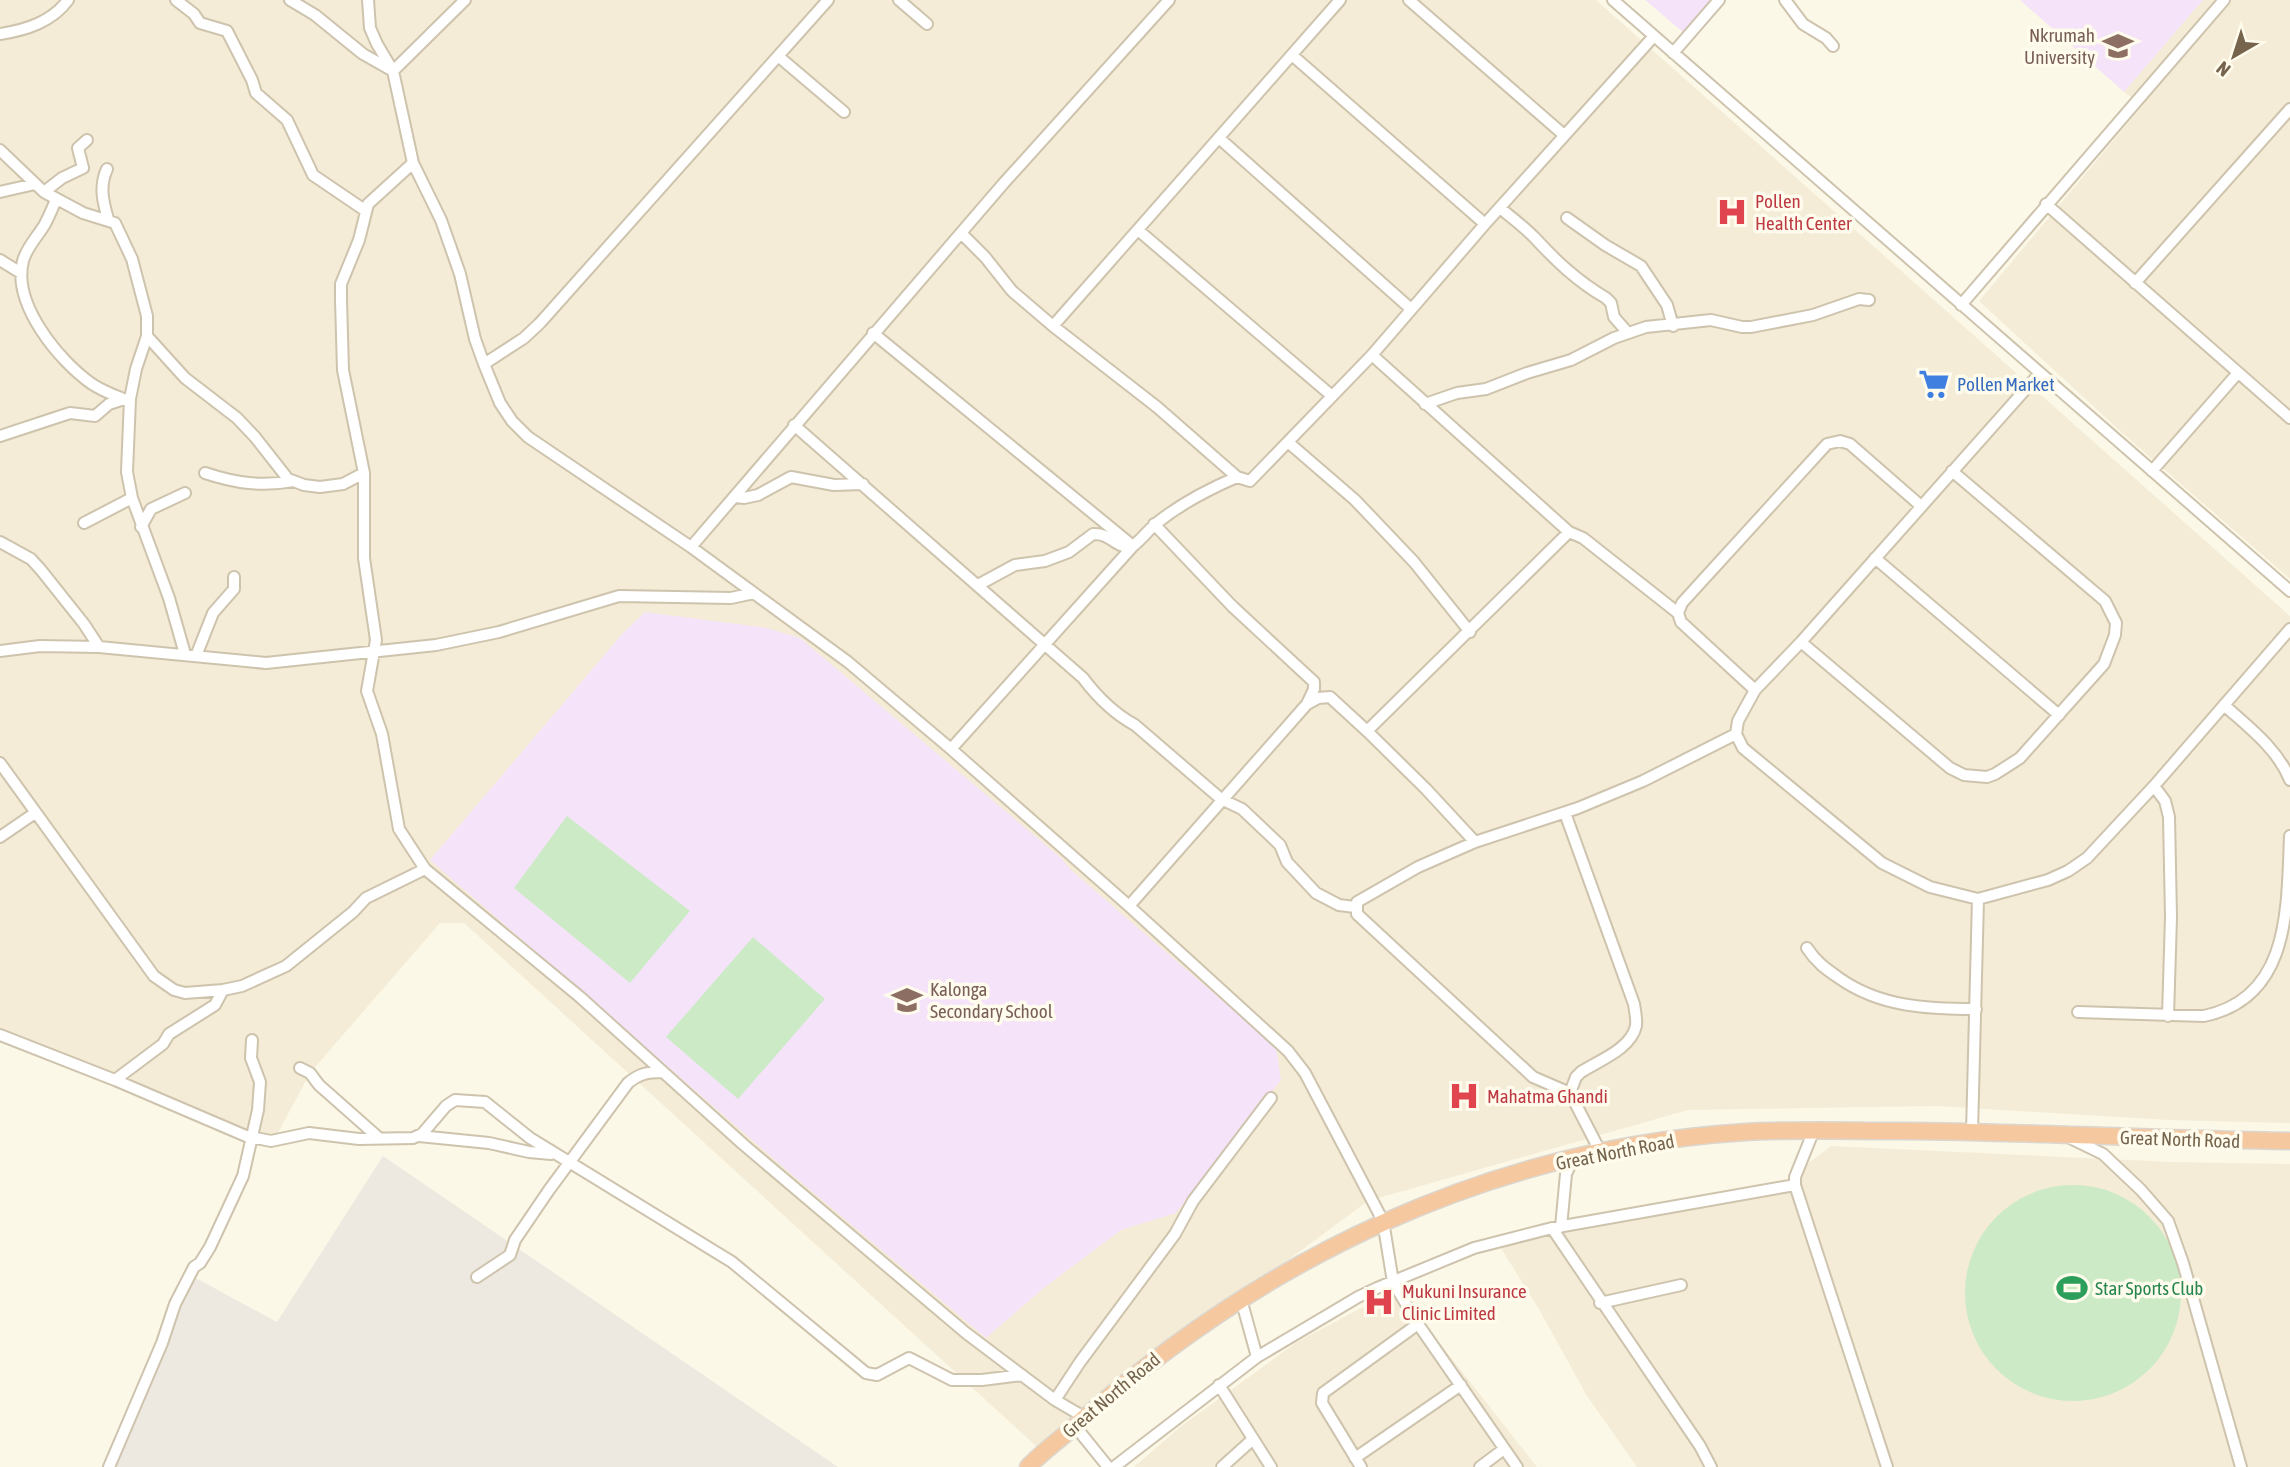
<svg xmlns="http://www.w3.org/2000/svg" width="2290" height="1467" viewBox="0 0 2290 1467" font-family="'Asap Condensed',sans-serif">
  <style>
    .residential { fill: #f4ecd6 }
    .industrial { fill: #ede9e1 }
    .education { fill: #f5e4f9 }
    .green { fill: #cceac6 }
    .lines { fill: none; stroke-linecap: round; stroke-linejoin: round }
    .minor-casing { stroke: #cec3ad; stroke-width: 14 }
    .highway-casing { stroke: #dbd7d0; stroke-width: 19 }
    .minor { stroke: #fff; stroke-width: 10 }
    .highway { stroke: #f5c8a0; stroke-width: 16 }
    .labels { text-anchor: middle; stroke-width: 7; stroke-linejoin: round; paint-order: stroke }
    .education-label { font-size: 19px; fill: #785e54; stroke: #fffcee; text-anchor: end }
    .health-label { font-size: 19px; fill: #be3a42; stroke: #fffcee; text-anchor: start }
    .shop-label { font-size: 19px; fill: #366cbe; stroke: #fffcee; text-anchor: start }
    .street-label { font-size: 19px; fill: #76644c; stroke: #fffcee }
    .leisure-label { font-size: 19px; fill: #27864d; stroke: #fffcee; text-anchor: start }
  </style>
  <rect width="100%" height="100%" fill="#fcf8e7"/>
  <path class="residential" d="M0,0h1596l694,616v507l-122,-3 -231,-14 -249,4 -320,91 -332,245 -572,-523h-24l-130,150 -38,71 -45,-9 -227,-97z
    M2203,0h87v579l-171,-149 -140,-129 164,-196 -19,-13z
    M1831,1146l340,16 119,2v303h-653l-50,-71 -47,-85 -41,-66 268,-50z
    M1397,1289l140,178h-403l46,-40 117,-85z"/>
  <path class="industrial" d="M383,1156l455,311h-727l81,-191 85,46z"/>
  <path class="education" d="M1645,0h68l-29,33z
    M2020,0h183l-79,92z
    M645,612l122,16 33,10 261,220 10,12 205,177 5,33 -105,133 -55,17 -76,57 -59,51 -196,-165 -360,-313 193,-227z"/>
  <path class="green" d="M567,816l123,95 -60,72 -116,-95z
    M753,937l72,62 -87,100 -72,-62z
    M1965 1293a108 108 0 1 1 216 0a108 108 0 1 1-216 0Z"/>
  <g class="lines">
    <g class="minor-casing">
      <path id="minor" d="M176,0l18,14 6,9 27,8 25,49 4,13 31,27 26,55 53,36
        M290,0l25,15 48,39 30,17 72,-71
        M368,0l2,28 7,16 16,27 20,92 28,57 19,54 15,65 9,25 16,39 12,18 16,16 163,110 157,115 103,87 178,157 159,145 17,22 78,148 10,61 25,42 99,143
        M899,0l28,24
        M1409,0l155,135
        M1613,0l677,591
        M1785,0l18,24 23,14 7,8
        M0,34c26,-4 52,-12 68,-34
        M1673,53l46,-53
        M1292,55l193,169
        M778,56l66,56
        M1219,138l192,171
        M0,150l44,42 39,21 32,10 17,36 15,57v20l38,42 52,40 18,19 33,42 16,6 16,2 23,-3 21,-11
        M413,163l-45,41 -9,36 -18,44v16l2,70 21,103v85l12,82 -9,51 15,43 17,95 26,40
        M107,169c-8,17 -4,33 1,50
        M0,192l35,-8
        M44,192l18,-14 21,-10 -5,-20 9,-8
        M56,199c-3,9 -7,17 -11,25 -7,12 -19,24 -22,37 -11,43 36,100 69,123 9,6 19,10 29,14
        M2046,204l244,214
        M1500,208c11,9 23,18 34,29 22,24 43,44 72,61l5,5 3,14 14,16
        M1567,218l38,27 36,21 26,39 6,21
        M1138,230l194,166
        M961,233l24,24 27,34 41,35 104,81 80,70 13,4 122,-126 113,-131 169,-188
        M0,260l21,13
        M2135,283l155,-174
        M1961,305l263,-305
        M1053,326l287,-326
        M873,333l260,213 -182,203
        M147,336l-11,33 -6,30 -3,73 5,26 37,100 16,56
        M1372,355l197,177 14,6 95,75
        M484,364l40,-26 16,-15 288,-323
        M2040,373l-239,269 -46,48 -17,31 -2,13 7,14 139,115 48,24 48,12 70,-19 20,-9 19,-13 67,-72 136,-157
        M1425,404l32,-11 29,-4 41,-16 44,-13 43,-22 32,-11 65,-7 31,7h9l62,-12 46,-16 10,1
        M794,425l289,253c15,20 30,35 52,47l86,74 21,10 38,36 7,17 29,31 23,12 16,2
        M0,436l70,-23 25,3 14,-12 15,-5
        M1289,443l66,57 59,62 56,70
        M2152,471l85,-97
        M205,473c30,10 57,14 88,8
        M735,497l9,1 14,-3 33,-18 43,8 29,-1
        M84,523l48,-25
        M1154,524l78,82 82,76v7l-7,15
        M141,527l10,-18 34,-16
        M0,542l31,17 10,11 43,54 15,23
        M691,547l312,-363 166,-184
        M1875,558l184,157
        M978,585l37,-20 30,-4 24,-9 24,-18c19,-1 23,16 40,12 9,-7 16,-17 25,-24 24,-19 51,-33 79,-45
        M1801,642l149,126 14,7 23,2 8,-3 25,-16 84,-94 11,-29 1,-12 -11,-22 -153,-130
        M0,651l40,-5 59,1 167,16 170,-18 63,-13 120,-36 112,2 23,-5
        M196,656l17,-43 21,-24v-12
        M1755,690l-74,-68 -3,-9 4,-10 145,-159 13,-3 10,3 71,62
        M2224,705c24,22 54,44 66,75
        M0,763l154,213 20,14 11,3 38,-3 19,-4 44,-20 67,-54 13,-14 59,-29 155,128 164,148 222,188 89,67 29,17
        M2154,786l11,15 4,16 2,100 -3,99
        M1565,813l69,191c1,7 3,16 2,22 -5,23 -38,35 -55,46l-5,5 -6,16
        M0,837l35,-24
        M1475,842l-49,-53 -59,-58 202,-199
        M1129,906l178,-202 11,-6 12,-1 37,34
        M1807,948c9,14 19,21 32,30 41,29 88,31 137,31
        M2078,1012l126,4c86,-18 83,-106 86,-180
        M0,1035l115,45 131,56 25,5 38,-8 50,6 54,-1 9,-4 24,-28 9,-6 30,2 45,36 202,124 134,111 11,2 32,-17 43,22h30l40,-5
        M300,1068l10,5 9,12 60,53
        M115,1080l48,-36 6,-10 46,-29 8,-15
        M1972,1132l6,-233
        M419,1136l70,7 40,9 22,2
        M2068,1137l35,17 38,36 27,31 15,42 58,204
        M1601,1153l-31,-60 -37,-16 -176,-163v-12l61,-35 57,-25 103,-34 65,-27 93,-47
        M1795,1185l92,282
        M1561,1227l5,-53 7,-15
        M1552,1228l148,218 11,21
        M477,1277l33,-22 5,-15 34,-50 79,-107c11,-9 19,-11 34,-11
        M1241,1299l16,58
        M1600,1303l81,-18
        M1219,1385l52,82
        M1055,1400l25,-38 95,-128 18,-33 78,-103
        M1075,1426l33,41
        M1355,1458l106,-73
        M109,1467l53,-124 13,-39 19,-37 6,-4 10,-16 33,-71 15,-66 2,-28 -9,-24 1,-18
        M1114,1467l143,-110 101,-60 19,-9 97,-40 78,-20 243,-43v-8l19,-47
        M1222,1467l30,-27
        M1361,1467l-39,-64 1,-10 95,-69
        M1480,1467l24,-18"/>
    </g>
    <g class="highway-casing">
      <path id="highway" d="M1028,1467c14,-15 31,-27 46,-40 189,-170 417,-279 672,-295 52,-3 104,-1 156,-1 130,1 259,8 388,10"/>
    </g>
    <use href="#minor" class="minor"/>
    <use href="#highway" class="highway"/>
  </g>
  <defs>
    <g id="university-bare" transform="scale(2.415)"><path d="M0-5L7-2L0 1L-7-2ZM-4 1L0 2.5L4 1V4Q0 6-4 4Z" fill="#8d6e63" stroke="#fffcee" stroke-width="2.5" paint-order="stroke"/></g>
    <g id="hospital-bare" transform="scale(2.415)"><path d="M-5-5h3v3.5h4V-5h3V5h-3V1.5h-4V5h-3Z" fill="#e0444e" stroke="#fffcee" stroke-width="2.5" paint-order="stroke"/></g>
    <g id="supermarket-bare" transform="scale(2.415)"><path d="M-6-5.5h2.5l.6 2H6L4.5 2H-2.5L-4.4-4H-6ZM-1.5 3.2a1.3 1.3 0 1 0 .1 0ZM3 3.2a1.3 1.3 0 1 0 .1 0Z" fill="#3f7fe0" stroke="#fffcee" stroke-width="2.5" paint-order="stroke"/></g>
    <g id="school-bare" transform="scale(2.415)"><path d="M0-5L7-2L0 1L-7-2ZM-4 1L0 2.5L4 1V4Q0 6-4 4Z" fill="#8d6e63" stroke="#fffcee" stroke-width="2.5" paint-order="stroke"/></g>
    <g id="stadium-bare" transform="scale(2.415)"><path d="M0-5a6.5 5 0 1 0 0 10a6.5 5 0 1 0 0-10ZM-3.5-1.8h7v3.6h-7Z" fill="#2e9e5b" stroke="#fffcee" stroke-width="2.5" paint-order="stroke"/></g>
  </defs>
  <g fill-rule="evenodd">
    <use href="#university-bare" x="2118" y="46"/>
    <use href="#hospital-bare" x="1732" y="212"/>
    <use href="#supermarket-bare" x="1934" y="384"/>
    <use href="#school-bare" x="907" y="1000"/>
    <use href="#hospital-bare" x="1464" y="1096"/>
    <use href="#stadium-bare" x="2072" y="1288"/>
    <use href="#hospital-bare" x="1379" y="1302"/>
  </g>
  <g class="labels">
    <g class="education-label">
      <text x="2095" y="42">Nkrumah<tspan x="2095" dy="22">University</tspan></text>
      <text x="930" y="996" text-anchor="start">Kalonga<tspan x="930" dy="22">Secondary School</tspan></text>
    </g>
    <g class="health-label">
      <text x="1755" y="208">Pollen<tspan x="1755" dy="22">Health Center</tspan></text>
      <text x="1487" y="1103">Mahatma Ghandi</text>
      <text x="1402" y="1298">Mukuni Insurance<tspan x="1402" dy="22">Clinic Limited</tspan></text>
    </g>
    <g class="shop-label">
      <text x="1957" y="391">Pollen Market</text>
    </g>
    <g class="street-label">
      <text transform="translate(2180 1139) rotate(2)" y="7">Great North Road</text>
      <text transform="translate(1615 1152) rotate(-11)" y="7">Great North Road</text>
      <text transform="translate(1111 1395) rotate(-40)" y="7">Great North Road</text>
    </g>
    <g class="leisure-label">
      <text x="2095" y="1295">Star Sports Club</text>
    </g>
  </g>
  <g transform="translate(2234 56) rotate(219)" stroke="#fffcee" stroke-width="5" paint-order="stroke">
  <path d="M0-5L12 26L0 18L-12 26Z" fill="#76644c"/>
  <text y="-10" font-size="19" font-weight="bold" text-anchor="middle" fill="#76644c">N</text>
  </g>
</svg>
